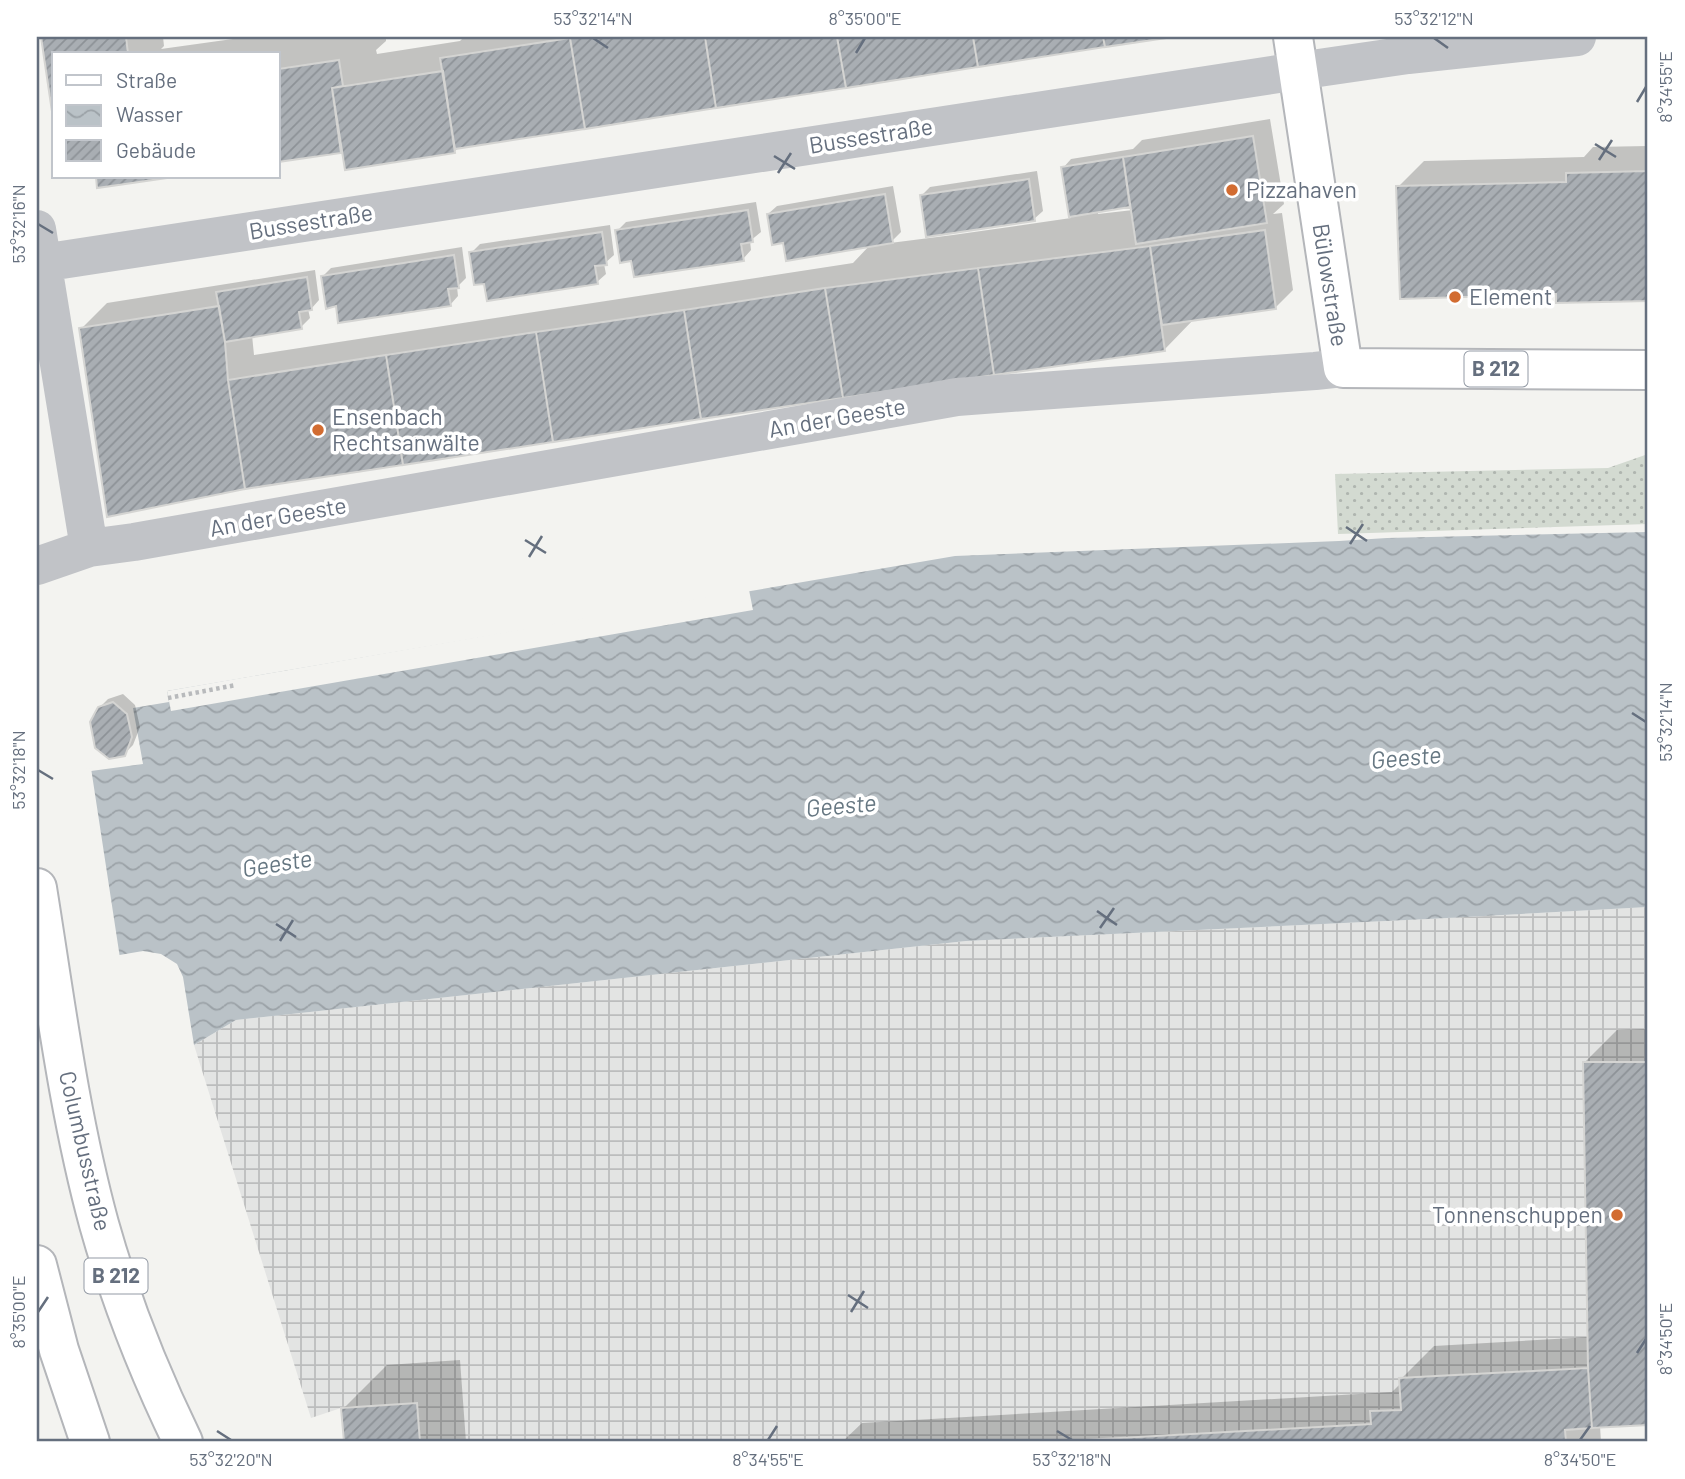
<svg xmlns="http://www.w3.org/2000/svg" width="1685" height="1479" viewBox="0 0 1685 1479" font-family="Barlow,sans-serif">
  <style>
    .industrial { fill: url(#industrial-grid) }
    .grass { fill: url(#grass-dots) }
    .water { fill: url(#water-waves) }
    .pier { fill: #f3f3f0 }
    .shadow { fill: #0003; fill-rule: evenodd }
    .building { fill: url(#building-hatch); stroke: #d4d4d2; stroke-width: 2 }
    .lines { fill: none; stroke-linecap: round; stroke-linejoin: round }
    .primary-casing { stroke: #b4b6ba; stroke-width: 42 }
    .path { stroke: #b8babc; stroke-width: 4.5; stroke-dasharray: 3.5 3.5; stroke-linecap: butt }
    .minor { stroke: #c1c3c7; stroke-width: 38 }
    .tertiary { stroke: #c1c3c7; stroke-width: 38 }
    .primary { stroke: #fff; stroke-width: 38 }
    .ticks { fill: none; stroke: #656f7e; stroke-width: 2.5 }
    .poi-dot { fill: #d26c31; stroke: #fff; stroke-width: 2.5 }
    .labels { text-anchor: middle; stroke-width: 7; stroke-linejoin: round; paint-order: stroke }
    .shield { fill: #fff; stroke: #939aa5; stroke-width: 2 }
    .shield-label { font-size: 21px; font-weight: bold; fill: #656f7e }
    .street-label { font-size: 23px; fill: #656f7e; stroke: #fff }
    .poi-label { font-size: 23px; fill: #656f7e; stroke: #fff; text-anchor: start }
    .water-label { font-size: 24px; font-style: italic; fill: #667782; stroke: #fff }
    .neatline { fill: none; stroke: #656f7e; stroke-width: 2.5 }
    .ticks-label { font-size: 18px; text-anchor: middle; fill: #656f7e }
  </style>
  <defs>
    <pattern id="industrial-grid" width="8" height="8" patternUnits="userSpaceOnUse" patternTransform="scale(1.75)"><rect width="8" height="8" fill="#e3e4e3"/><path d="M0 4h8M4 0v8" fill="none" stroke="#bcbdbd"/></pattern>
    <pattern id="grass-dots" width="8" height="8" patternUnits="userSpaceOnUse" patternTransform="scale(1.75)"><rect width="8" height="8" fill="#d3dad1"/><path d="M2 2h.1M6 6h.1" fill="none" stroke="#afb5af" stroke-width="1.8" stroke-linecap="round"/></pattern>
    <pattern id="water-waves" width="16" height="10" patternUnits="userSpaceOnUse" patternTransform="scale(1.75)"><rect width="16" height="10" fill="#bac2c7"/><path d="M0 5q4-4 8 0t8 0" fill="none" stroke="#9ba2a7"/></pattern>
    <pattern id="building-hatch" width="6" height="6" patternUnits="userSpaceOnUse" patternTransform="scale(1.75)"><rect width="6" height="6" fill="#a9aeb3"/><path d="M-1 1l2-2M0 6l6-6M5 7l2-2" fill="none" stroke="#8d9297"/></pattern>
  </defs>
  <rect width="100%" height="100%" fill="#f3f3f0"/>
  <path class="industrial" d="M1648,907v155h-65l5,306 -188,10 1,32 -30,1v13l-322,18h-629l-4,-39 -75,5 -30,10 -117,-373 42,-25 730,-79 462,-22z"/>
  <path class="grass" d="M1648,454v70l-310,10 -3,-60 273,-6z"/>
  <path class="water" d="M1648,532v375l-220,12 -462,22 -730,79 -42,25 -11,-68 -6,-13 -16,-10 -18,-3 -106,18 54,-198 52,-7 -10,-56 36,-6 -2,-11 788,-135 384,-15 48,-3z"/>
  <path class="pier" d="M749,590l4,20 -582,101 -4,-20z
    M91,768l29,190 -83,15v-194z"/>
  <path class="shadow" d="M43,37h120l1,9 -3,3 86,-12h139v4l-10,9 1,4 83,-13 4,-4h697l-701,109 -5,5 -112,-2 -2,2 -63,9v-106h-224v59z
    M1270,119l14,85 -11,10 9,-1 11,77 -17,17 -81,11 -30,31 -920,138 -164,-158 26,-26 208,-33 4,30 -8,9h-3l2,9 -9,9 -49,8 2,20 599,-92 18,-19 -86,-3 -17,-27 9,-8 116,-20 8,46 -11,11 63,-8 118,-17 -8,-50 8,-9 62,-10 9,-9zM1132,204l1,6 -35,4v-3l32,-5z
    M1648,146v153l-90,2v-9l-160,-105 26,-26 160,-4 9,-10z
    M1037,171l6,40 -9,8 -113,-23 9,-9z
    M756,202l5,30 -11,9 1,9 -8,9h-110l-16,-28 9,-9z
    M610,225l4,30 -10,9 2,10 -9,8h-111l-15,-29 9,-9z
    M462,247l4,31 -9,9 1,9 -8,9 -113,-1 -14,-28 8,-8z
    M123,694l12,11 5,22 -7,18 -9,9 -25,-46 9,-9z
    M1648,1029v395l-48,2 1,16h-759l20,-19 530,-31 9,-9v-4l33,-33 155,-9 -5,-274 33,-33z
    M460,1360l6,82h-120l-3,-33 44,-44z"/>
  <path class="building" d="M41,37h85l2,17h-74v71z
    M579,37h126l11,71 -131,21 -15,-91z
    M705,37h132l9,51 -130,20z
    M837,37h136l5,30 -132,21z
    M973,37h130l2,10 -127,20z
    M1103,37h70l-68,10z
    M570,38l15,91 -130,20 -15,-91z
    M339,60l4,26 -11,2 9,65 -63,9v-93z
    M443,71l12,82 -110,17 -13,-82z
    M1253,136l14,87 -131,21 -13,-87z
    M1123,157l7,50 -61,10 -8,-50z
    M1648,171v130l-92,2v-9l-156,5 -4,-113 170,-4v-9z
    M96,177h78l-77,11z
    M1029,179l6,42 -109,16 -6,-42z
    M885,194l8,49 -107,18 -3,-18 -11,2 -5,-31z
    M748,210l5,32 -12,2 3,17 -110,16 -3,-16 -11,2 -5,-33z
    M1265,230l11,79 -114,16 -12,-79z
    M602,232l5,33 -12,1 3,18 -111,17 -3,-17 -10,1 -5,-33z
    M1150,246l15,105 -171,24 -16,-107z
    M454,255l5,33 -11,1 3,17 -113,17 -2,-17 -10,3 -5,-33z
    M978,268l16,107 -151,23 -18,-110z
    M307,277l5,33 -13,2 3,17 -77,13 -9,-50z
    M825,288l18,110 -142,21 -17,-109z
    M219,306l6,36 3,38 17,109 -138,28 -28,-189z
    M684,310l17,109 -148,23 -17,-110z
    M536,332l17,110 -150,23 -17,-110z
    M386,355l17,110 -158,24 -17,-109z
    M113,702l14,12 5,23 -7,19 -16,3 -14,-11 -5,-26 8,-15z
    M1583,1062h65v363l-56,3 -4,-60z
    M1588,1368l4,60 -27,2 1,12h-517l322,-18 -1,-13 31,-1 -2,-32z
    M417,1403l3,39h-76l-3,-34z"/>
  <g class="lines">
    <g class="primary-casing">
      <path id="primary" d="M1293,37l50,331 305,2
        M37,888c18,112 32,226 62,336 21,75 50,148 84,218
        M37,1265l22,85 31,92"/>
    </g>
    <path class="path" d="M168,698l68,-13"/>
    <path class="minor" d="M37,229l52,319
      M42,263l1256,-192
      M37,566l52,-18 45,-6 823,-145 358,-26 28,-3"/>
    <path class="tertiary" d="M1298,71l110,-16 169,-18"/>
    <use href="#primary" class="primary"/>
  </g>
  <path class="ticks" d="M593,38l15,10M1434,38l14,10M856,53l9,-15M1637,102l9,-15M1595,144l21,13M774,156l21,13M1599,160l13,-20M778,173l13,-20M38,224l15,9M1346,527l21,14M525,540l21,13M1350,544l13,-20M529,557l13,-21M1632,713l14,9M38,770l15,9M1097,911l20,14M276,924l20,13M1100,928l14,-20M280,941l13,-21M848,1295l20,13M38,1312l10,-15M851,1312l13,-21M1637,1353l9,-14M217,1431l14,9M1057,1431l15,9M768,1440l9,-14M1580,1440l10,-14"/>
  <g class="poi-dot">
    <circle cx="1232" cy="190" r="7"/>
    <circle cx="1455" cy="297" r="7"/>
    <circle cx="318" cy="430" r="7"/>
    <circle cx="1617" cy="1215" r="7"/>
  </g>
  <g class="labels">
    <g class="shield">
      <rect x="1464.5" y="351.5" width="63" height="35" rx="5"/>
      <rect x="84.5" y="1258.5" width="63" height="35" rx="5"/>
    </g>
    <g class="shield-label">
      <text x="1496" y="376">B 212</text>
      <text x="116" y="1283">B 212</text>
    </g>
    <g class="street-label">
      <text transform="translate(871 136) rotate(-9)" y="8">Bussestraße</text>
      <text transform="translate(311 222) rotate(-9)" y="8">Bussestraße</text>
      <text transform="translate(1330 285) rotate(81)" y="8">Bülowstraße</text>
      <text transform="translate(837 418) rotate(-10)" y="8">An der Geeste</text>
      <text transform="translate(278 517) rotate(-10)" y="8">An der Geeste</text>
      <text transform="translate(85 1151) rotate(77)" y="8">Columbusstraße</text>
    </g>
    <g class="poi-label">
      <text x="1246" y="198">Pizzahaven</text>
      <text x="1469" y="305">Element</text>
      <text x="332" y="425">Ensenbach<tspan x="332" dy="26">Rechtsanwälte</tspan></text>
      <text x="1603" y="1223" text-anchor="end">Tonnenschuppen</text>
    </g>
    <g class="water-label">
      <text transform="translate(1406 758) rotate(-5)" y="8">Geeste</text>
      <text transform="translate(841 806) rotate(-5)" y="8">Geeste</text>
      <text transform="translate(277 864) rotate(-9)" y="8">Geeste</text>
    </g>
  </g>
  <rect width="1685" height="1479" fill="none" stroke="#ffffff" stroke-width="77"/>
  <rect x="52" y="52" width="228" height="126" fill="#ffffff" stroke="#c1c5cb" stroke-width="2"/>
  <rect x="66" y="75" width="35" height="10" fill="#ffffff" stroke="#c1c5cb" stroke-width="2"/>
  <text x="116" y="88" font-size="21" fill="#656f7e">Straße</text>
  <rect x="66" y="105" width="35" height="21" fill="url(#water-waves)" stroke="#c1c5cb" stroke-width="2"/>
  <text x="116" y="122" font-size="21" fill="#656f7e">Wasser</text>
  <rect x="66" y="140" width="35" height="21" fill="url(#building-hatch)" stroke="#c1c5cb" stroke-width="2"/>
  <text x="116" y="158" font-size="21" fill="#656f7e">Gebäude</text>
  <rect x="38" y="38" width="1608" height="1402" class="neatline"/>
  <g class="ticks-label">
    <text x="593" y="25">53°32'14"N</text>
    <text x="865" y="25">8°35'00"E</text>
    <text x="1434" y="25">53°32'12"N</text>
    <text transform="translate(1666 87) rotate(-90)" y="6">8°34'55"E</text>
    <text transform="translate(19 224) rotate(-90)" y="6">53°32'16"N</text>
    <text transform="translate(1666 722) rotate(-90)" y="6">53°32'14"N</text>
    <text transform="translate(19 770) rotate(-90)" y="6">53°32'18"N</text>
    <text transform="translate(19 1312) rotate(-90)" y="6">8°35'00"E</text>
    <text transform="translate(1666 1339) rotate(-90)" y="6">8°34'50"E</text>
    <text x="231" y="1466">53°32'20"N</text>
    <text x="768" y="1466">8°34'55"E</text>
    <text x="1072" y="1466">53°32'18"N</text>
    <text x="1580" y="1466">8°34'50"E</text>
  </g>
</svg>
